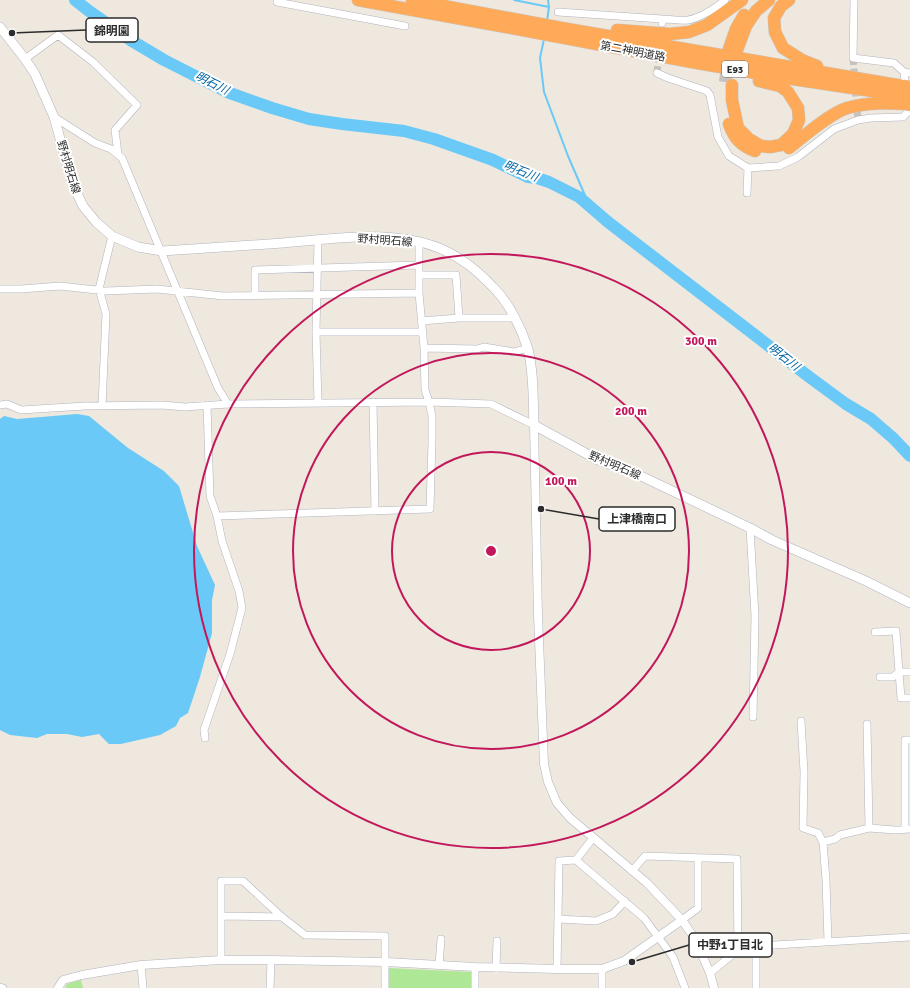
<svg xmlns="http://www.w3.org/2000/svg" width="910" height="988" viewBox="0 0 910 988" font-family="Signika,'Noto Sans JP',sans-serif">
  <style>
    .green { fill: #aee897 }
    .water { fill: #6ac9f7 }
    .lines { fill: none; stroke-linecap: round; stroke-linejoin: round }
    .stream { stroke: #6ac9f7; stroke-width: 2 }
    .river { stroke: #6ac9f7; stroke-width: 12 }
    .minor-tunnel { stroke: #c7c2ba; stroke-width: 7; stroke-dasharray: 7 3.5; stroke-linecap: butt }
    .motorway-tunnel { stroke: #c7c2ba; stroke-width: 12; stroke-dasharray: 12 6; stroke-linecap: butt }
    .minor-casing { stroke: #b2b3c0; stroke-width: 8 }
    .tertiary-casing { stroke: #b2b3c0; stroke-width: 9 }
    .secondary-casing { stroke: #b2b3c0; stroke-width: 10 }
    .motorway-casing { stroke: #c8c8c8; stroke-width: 13 }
    .minor { stroke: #fff; stroke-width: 7 }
    .tertiary { stroke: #fff; stroke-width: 8 }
    .secondary { stroke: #fff; stroke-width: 9 }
    .motorway { stroke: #ffaa58; stroke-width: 12 }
    .motorway-bridge-casing { stroke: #c8c8c8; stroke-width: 13; stroke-linecap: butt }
    .motorway-bridge { stroke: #ffaa58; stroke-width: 12 }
    .ring { fill: none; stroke: #c2185b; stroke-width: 2 }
    .labels { text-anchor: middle; stroke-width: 4; stroke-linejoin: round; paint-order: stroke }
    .shield { fill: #fff; stroke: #6b6b6b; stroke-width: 1 }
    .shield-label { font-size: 10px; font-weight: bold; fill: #2c2c2c }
    .street-label { font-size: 11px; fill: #2c2c2c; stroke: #fff }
    .water-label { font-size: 12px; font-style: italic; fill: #0566a7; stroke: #fff }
    .centre { fill: #c2185b; stroke: #fff; stroke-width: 2 }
    .ring-label { font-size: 12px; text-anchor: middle; font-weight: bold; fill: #c2185b; stroke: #fff; stroke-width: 4; stroke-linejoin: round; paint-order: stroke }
    .leader { fill: none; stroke: #2c2c2c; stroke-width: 1.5 }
    .callout-dot { fill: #2c2c2c; stroke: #fff; stroke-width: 1.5 }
    .callout { fill: #fff; stroke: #2c2c2c; stroke-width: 1.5 }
    .callout-label { font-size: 12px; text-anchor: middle; font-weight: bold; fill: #2c2c2c }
  </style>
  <rect width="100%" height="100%" fill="#eee8de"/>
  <path class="green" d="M388,968l84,4v16h-85z
    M81,980l2,8h-18l2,-4z"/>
  <path class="water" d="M77,414l12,2 39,32 36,23 15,15 18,60 18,39 -3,15v33l-12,44 -12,36 -8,5 -4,8 -16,9 -39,9h-12l-10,-10 -17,3 -15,-3h-20l-10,4 -27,-3 -10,-5v-311l4,-3 13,3z"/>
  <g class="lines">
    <path class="stream" d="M514,0l35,7
      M547,21l2,-14 -1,-7
      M544,39l-4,19 4,34 24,64 22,51"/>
    <path class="river" d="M75,0l14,11 43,30 32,19 63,32 45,16 37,11 33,5 62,7 30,8 59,21 35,17 9,1 12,4 30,15 29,25 200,154 38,28 25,15 22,19 17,18"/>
    <path class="minor-tunnel" d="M853,58l5,62
      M657,73l2,-19"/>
    <path class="motorway-tunnel" d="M725,82l3,-24"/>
    <g class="minor-casing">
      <path id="minor" d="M854,0l-1,58 41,5 10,9
        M277,2l128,24
        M558,12l104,7
        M662,23v-4c8,0 19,2 26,1 12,-2 28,-12 37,-20
        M25,59l33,-24 35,27 44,43 -22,25 3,24
        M657,73l11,5 39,13 3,4 8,42 11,19 19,12 -1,25
        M906,89l-2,-17 6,1
        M54,117l41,26 16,6 11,9 96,230 10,16
        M748,168l31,-2 19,-9 36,-28 24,-9 13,-2 32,-1 6,-6 -1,-9
        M318,240l-2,92 2,71
        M419,275h37l3,43
        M0,289h21l39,-3 46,5 51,-2 66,7 196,-3
        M255,296v-26l164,-5
        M421,321l38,-3h56
        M316,332h106
        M424,348l53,1 7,-2 30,5 14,-4
        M373,402l2,109
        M0,405l7,-1 14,6 64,-4 77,-1 23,2 43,-3 201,-2 62,2 43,21
        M207,405l3,91 7,20
        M102,406l4,-92 -7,-25 13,-53
        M750,528l5,88 -2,101
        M875,632l21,-1 3,41 -6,5h-13
        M910,672h-11l2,26h9
        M801,721l3,51 -1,56 15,5 5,9
        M867,724l2,104
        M205,738l-1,-8 26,-76 12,-46 -3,-17 -17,-50 -5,-25 213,-7 2,-68v-25l-3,-14 -4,-12 -1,-42 -5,-55v-51
        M905,829v-89h5
        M576,860l68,58 29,39 12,31
        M632,871l13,-15 92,3 1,91
        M221,916l61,1
        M558,919l38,2 17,-7 12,-13
        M682,920l16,-12v-50
        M828,942l-2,-62 -3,-38 12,-3 5,-4 17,-4 12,-3 26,2 15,-1
        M221,960v-79h22l39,36 23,18 80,1v52
        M141,965l2,23
        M439,965l2,-26
        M496,968l1,-27
        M557,969l2,-108 17,-1 17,-22
        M602,969v19
        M710,973l28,-23 18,-4 154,-9
        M0,987l3,1
        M270,988l1,-28
        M475,988v-21
        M756,988v-42"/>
    </g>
    <g class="tertiary-casing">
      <path id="tertiary" d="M534,425l4,190 6,149 4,18 9,21 13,15 77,65 35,37 13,19 15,34 4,15
        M58,988l5,-8 19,-5 59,-10 80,-5h50l115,2 89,5 82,2h45l22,-8 58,-41"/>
    </g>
    <g class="secondary-casing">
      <path id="secondary" d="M0,27l25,32 10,15 19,43 19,68 10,21 13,16 16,14 26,11 24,4c40,-3 80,-5 121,-8 50,-4 108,-14 156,5 20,8 39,23 54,39 14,14 22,30 30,48 1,5 4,10 5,14 6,25 5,51 6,76l64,35 43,16 109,52 22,12 94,41 44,22"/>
    </g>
    <g class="motorway-casing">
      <path id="motorway" d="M358,0l148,27 191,36 89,15 119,18
        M412,0l155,29 336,57
        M789,0l-8,6 -7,12 1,14 8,16 19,12 15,6
        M617,30l53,4 19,-2 18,-7 35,-25
        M729,49l7,-20 8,-14
        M737,50l9,-24 10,-15 13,-11
        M732,85v15l6,28 11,11 12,7 9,1 11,-2 12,-11 6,-14 -1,-12 -10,-16 -8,-6 -21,-5
        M729,124c5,14 12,22 26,27
        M789,148c15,-12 40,-34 58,-40 20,-6 39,-5 59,-4"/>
    </g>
    <use href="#minor" class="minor"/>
    <use href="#tertiary" class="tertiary"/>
    <use href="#secondary" class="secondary"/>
    <use href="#motorway" class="motorway"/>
    <g class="motorway-bridge-casing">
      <path id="motorway-bridge" d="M903,86l7,1
        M905,96h5
        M906,104l4,1"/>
    </g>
    <use href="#motorway-bridge" class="motorway-bridge"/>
  </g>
  <g class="ring">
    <circle cx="491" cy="551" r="99"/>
    <circle cx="491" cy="551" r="198"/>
    <circle cx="491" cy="551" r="297"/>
  </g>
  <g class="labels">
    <rect class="shield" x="722" y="61" width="26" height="16" rx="3"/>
    <g class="shield-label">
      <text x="735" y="73">E93</text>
    </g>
    <g class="street-label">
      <text transform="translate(633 51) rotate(11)" y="4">第二神明道路</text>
      <text transform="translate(69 167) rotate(73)" y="4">野村明石線</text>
      <text transform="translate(385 240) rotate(4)" y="4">野村明石線</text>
      <text transform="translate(615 465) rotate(23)" y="4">野村明石線</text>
    </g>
    <g class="water-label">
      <text transform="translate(212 83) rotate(27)" y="4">明石川</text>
      <text transform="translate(521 171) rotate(22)" y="4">明石川</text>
      <text transform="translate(784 357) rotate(38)" y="4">明石川</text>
    </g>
  </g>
  <circle cx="491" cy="551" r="6" class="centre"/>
  <g class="ring-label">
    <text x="701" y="345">300 m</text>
    <text x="631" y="415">200 m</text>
    <text x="561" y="485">100 m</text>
  </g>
  <path class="leader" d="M12 33L86 30M541 509L599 519M632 962L689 945"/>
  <g class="callout-dot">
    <circle cx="12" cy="33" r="4"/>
    <circle cx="541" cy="509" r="4"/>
    <circle cx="632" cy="962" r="4"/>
  </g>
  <g class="callout">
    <rect x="86" y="18" width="52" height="24" rx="4"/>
    <rect x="599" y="507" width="76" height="24" rx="4"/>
    <rect x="689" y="933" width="83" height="24" rx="4"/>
  </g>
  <g class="callout-label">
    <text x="112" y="35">錦明園</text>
    <text x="637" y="523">上津橋南口</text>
    <text x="730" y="949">中野1丁目北</text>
  </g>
</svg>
